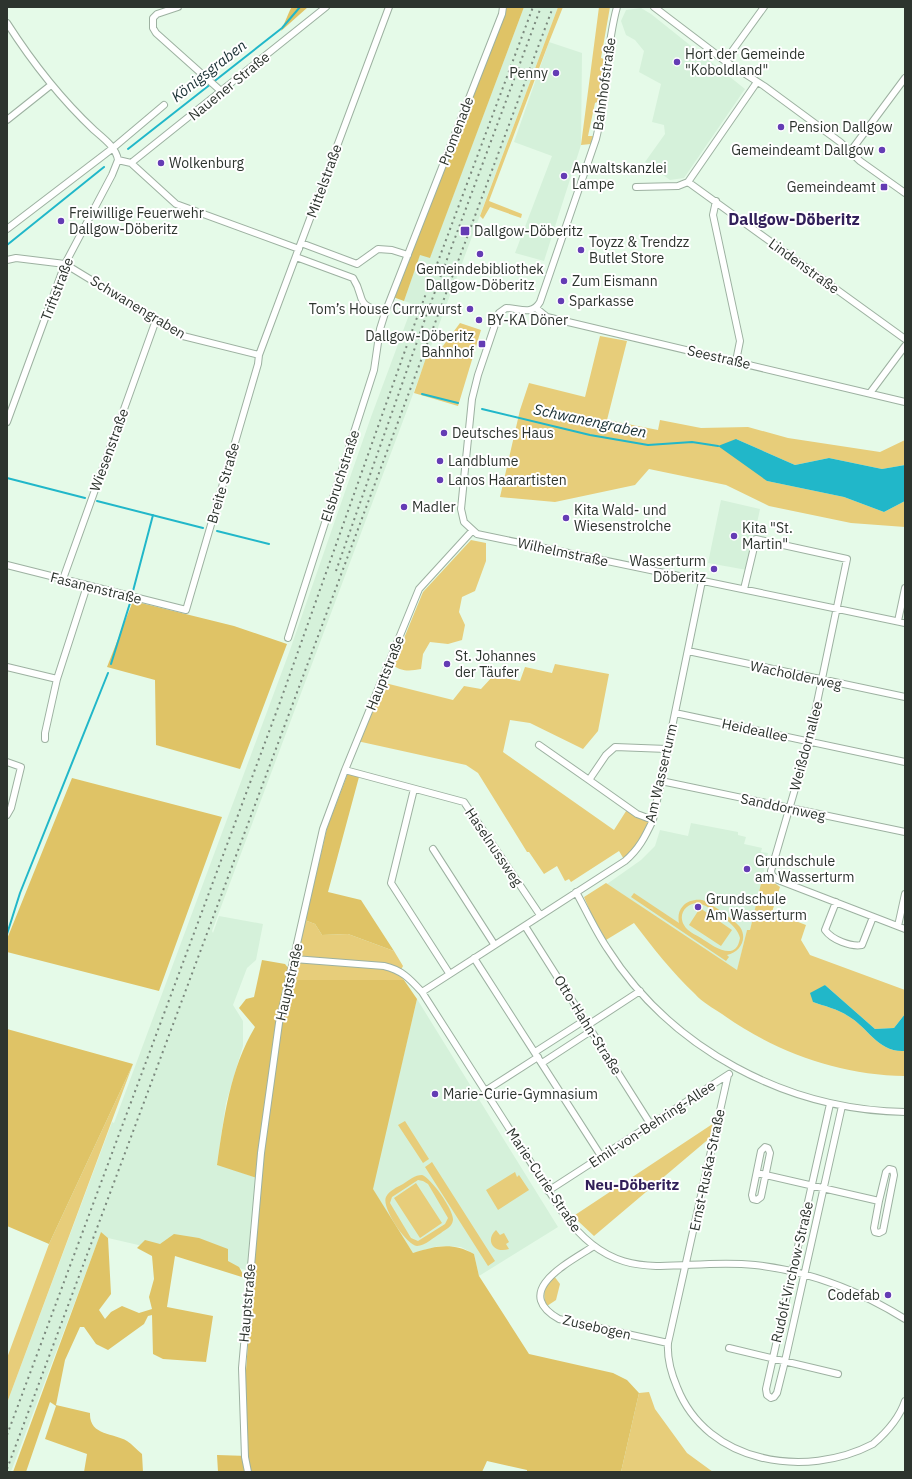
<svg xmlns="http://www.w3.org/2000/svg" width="912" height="1479" viewBox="0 0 912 1479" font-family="'IBM Plex Sans',sans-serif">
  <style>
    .built { fill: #d5f1da }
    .green { fill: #e7cd7a; fill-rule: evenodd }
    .forest { fill: #dfc366 }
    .water { fill: #21b7c9 }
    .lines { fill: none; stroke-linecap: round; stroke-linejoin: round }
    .stream { stroke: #21b7c9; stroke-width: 2 }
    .minor-casing { stroke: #9db1a1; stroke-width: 8 }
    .minor { stroke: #fff; stroke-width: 6 }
    .rail { stroke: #7b887d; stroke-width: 2; stroke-dasharray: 2 4; stroke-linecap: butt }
    .poi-dot { fill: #643cb4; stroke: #fff; stroke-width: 1.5 }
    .labels { text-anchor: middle; stroke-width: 4; stroke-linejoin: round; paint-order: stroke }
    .poi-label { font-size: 14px; fill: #2d342e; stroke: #fff; text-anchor: start }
    .street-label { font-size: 14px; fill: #2d342e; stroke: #fff }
    .water-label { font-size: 15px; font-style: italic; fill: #182f33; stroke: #fff }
    .neighbourhood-label { font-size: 15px; font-weight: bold; fill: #311f59; stroke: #fff }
    .quarter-label { font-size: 16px; font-weight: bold; fill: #311f59; stroke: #fff }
  </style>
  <rect width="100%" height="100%" fill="#e5fae8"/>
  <path class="built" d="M524,7h34l-346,924 1,2 6,-17 44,8 -7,36 -9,8 -14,37 10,16v25l-17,57 -9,61 40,14 -10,92 -139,-32 -7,-6 13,-34 -102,271 -2,3h-3v-69l105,-281 2,1 176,-473 81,-233 42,-113 -9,-3 16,-47 10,3z
    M641,8l10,6 94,75 -61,89 -14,2 -25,-18 20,-28 -1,-9 -12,-3 9,-38 -22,-12 5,-21 -9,-11 -9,-5 -5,-14 5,-11z
    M549,42l33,11 -1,92 -37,116 -29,-8 37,-97 -38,-14z
    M721,500l39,9 -13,61 -39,-7z
    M691,823l47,9v3l8,2 -2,7 18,4 -1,4 7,1 -18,78 -3,-1 -10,41 -130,-87 34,-24 14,-14 5,-16 28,6z
    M417,999l141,228 -79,49 -5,-22 -13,-7 -22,-1 -26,7 -41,-64z"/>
  <path class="green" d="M558,7h5l-14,35 -60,159 33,13 -1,4 -31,-11 -7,12 -3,-3z
    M599,7h11l-9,51 3,1 -5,42 -4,2 -7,33h5l-2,8 -10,1z
    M460,323l21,7 -23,76 -44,-13 14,-41 9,2z
    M600,336l27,5 -20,79 51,10 2,-10 41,8 47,-1 40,11 92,14 25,-12v25l-23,4 -53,-11 -34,7 -59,-26 31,42 77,16 40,15 21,-11v26l-54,-4 -82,-17 -43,-21 -77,-16 -14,16 -80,17 -55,-5 20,-87 9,-27 56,14z
    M471,540l15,3v18l-11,30 -13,6 -3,15 6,13 -3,15 -14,4 -18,-2 -7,12 -2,15c-10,2 -20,3 -28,-4l30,-73z
    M555,664l54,10 -11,57 -15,18 -53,-26 -20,-3 -7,32 111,78 14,-22 25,12 -10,22 -18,19 -6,-10 -48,31 -2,-3 -4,2 -8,-15 -13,8 -15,-22h-2l-49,-79 -12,-8 -109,-24 24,-59 72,18 11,-14 17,3 12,-13 27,5 5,-14 27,6z
    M763,875l17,12 -8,25 34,13 -5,15 9,15 95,35v24l-11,14 -19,1 -50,-44 -12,17c11,4 25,7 35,14 20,11 30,37 57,35v25c-66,-1 -130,-24 -183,-62 -9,-6 -20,-12 -27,-20 -23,-22 -42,-46 -61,-71l-28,17 -13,-22 -9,-21 22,-14 131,87 10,-40h3z
    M634,893l45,30c-1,-5 -1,-12 4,-17 4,-5 12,-7 19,-6 7,2 34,21 38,27 8,12 0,25 -13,28l2,2 -3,4 -95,-64zM697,903c12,2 41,22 43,35 -4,25 -27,8 -39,0 -5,-3 -14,-7 -17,-13 -6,-10 1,-21 13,-22z
    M700,908l32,22 -11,16 -32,-21z
    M306,918l1,3 8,3 7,11 26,-1 46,17 9,15 -4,8 5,6h-106l-5,-6 2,-9 5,-3 2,-19 -2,-1z
    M133,1064l-126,339v-45l42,-114z
    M405,1121l24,38 -6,4 -25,-38z
    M714,1123l-3,14 -117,99 -16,-15 -3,-6z
    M432,1162l63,99 -7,5 -63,-99z
    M515,1172l2,5 2,-2 10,15 -31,20 -12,-20z
    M422,1175c9,3 32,35 31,45 -1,7 -7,9 -12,13 -7,4 -16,13 -24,13 -11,-1 -36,-39 -31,-49 3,-6 11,-10 17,-13 6,-4 12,-9 19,-9zM418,1180l5,1 5,3 20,34 -3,6 -27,17 -7,-3 -21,-35 2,-6z
    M416,1183l26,40 -22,15 -26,-40z
    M496,1230l4,5 4,-2 5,9 -3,2 3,5c-14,5 -25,-8 -13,-19z
    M554,1276l6,8 -4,16 -9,6c-6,-13 -1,-20 7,-30z
    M649,1392l6,17 32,44 26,19h-92l18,-79z"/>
  <path class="forest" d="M292,7h16l-27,24 9,-21z
    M504,7h20l-94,251 -10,-3 -16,46 -11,-4 111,-284z
    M133,601l101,25 53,18 -47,125 -84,-24 -1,-65 -48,-13z
    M348,773l11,4 -31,115 33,8 33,51 -46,-17 -26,1 -7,-11 -8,-3 -1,-3 21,-90z
    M72,778l150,39 -63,174 -152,-39v-13z
    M262,960l23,4 13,16h106l13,19 -44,190 40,64c23,-7 39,-11 61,1l5,22 50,78 84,19 14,7 12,13 -18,79h-94v-2l-40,-9 -5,11h-264l-1,-17 31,1 -3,-72 15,-205 -43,-14c7,-48 13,-96 38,-138l-16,-19 7,-9 8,-2z
    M7,1029l126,35 -84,180 -42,-18z
    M101,1232l7,6 3,56 -12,16 6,9 6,-7 11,-6 17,7 13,-4 -3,-12 5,-18 -2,-23 -15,-8 8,-8 15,4 14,-10 25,4 29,11v12l11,6 6,11 -70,-22 -8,51 46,9 -7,46 -43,-3 -10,-5 -1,-39 -4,1 -4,8 -36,26 -12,-6 -12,-17h-4l-15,33 -9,45 34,8c-1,23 24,20 37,28 5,3 10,9 15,13l1,18h-59l3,-18 -42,-15 11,-33 -6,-4 -24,70h-13z"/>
  <path class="water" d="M736,439l59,26 34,-7 53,11 23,-4v36l-21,11 -40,-15 -77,-16 -49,-35z
    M825,985l50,44 19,-1 11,-14v37c-27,2 -37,-24 -57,-35 -10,-7 -24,-10 -35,-14l-3,-9z"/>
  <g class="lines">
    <path class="stream" d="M128,149l154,-121 18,-21
      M7,245l97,-78
      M422,394l36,9
      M482,409l108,26 58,10 44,-3 26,4
      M7,478l78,20
      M97,501l106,27
      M217,531l52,13
      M133,591l20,-76
      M111,664l19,-61
      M7,934l13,-41 88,-220"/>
    <g class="minor-casing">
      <path id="minor" d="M178,7l-21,7 -4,4v10l3,5 66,59
        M617,7c-12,43 -10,89 -21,132l-56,163c-8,14 -21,6 -34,6l-7,5 -21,62 -6,24 -11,110 3,13 13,12 428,89
        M654,7l71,54 39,25 76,56 20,19 45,32
        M7,23c25,39 53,75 87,107 9,8 22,17 24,30
        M725,61l39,-54
        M7,120l44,-35
        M850,152l55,-74
        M118,160l13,3 45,41 123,45
        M131,163l195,-156
        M688,182l217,157
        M688,182l69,-100
        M636,187l42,-1 10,-4
        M716,201l-3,14 27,126 -4,20
        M7,229l106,-81 51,-43
        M301,243l56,21 21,-15 14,1 16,5
        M296,257l57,21c14,22 -1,25 32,35
        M7,260l9,-2 49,6 118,72 76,19
        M536,308l11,9 358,85
        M870,393l35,-47
        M7,422l58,-158 47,-89 6,-15
        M7,565l179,45 72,-246 1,-9 130,-348
        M63,579l93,-259
        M744,589l12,-50 91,20 -38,182 -38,130 1,4 6,5 127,49
        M898,621l7,-33
        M288,638l86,-268 6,-41 5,-16 117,-299 1,-7
        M688,651l217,46
        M7,667l50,12
        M675,713l230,49
        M45,739v-6l12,-54 30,-93
        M539,745l50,35
        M7,762l14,5 -10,41 -4,7
        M345,770l119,32 76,113
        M661,781l244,51
        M414,789l-23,94 58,90
        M653,820l-16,-6 -48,-34 17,-25 9,-8 52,2
        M433,849l61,95
        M576,892c10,18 19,38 31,56 64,101 179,162 298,164
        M836,902l-11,28c7,10 26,17 37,15l11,-28
        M525,926l126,199
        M898,926l7,-32
        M474,958l127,198
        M294,959l90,7c18,4 26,13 38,26l141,221c57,80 111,43 192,52 53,6 105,26 150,54
        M422,992l203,-131c14,-12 20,-24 28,-41l49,-239
        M588,1025l52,-34
        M535,1052l50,-32
        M542,1063l49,-32
        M728,1075l-60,268c-1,15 3,30 9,44 30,77 129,92 196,57 14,-12 26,-25 32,-43
        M485,1091l53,-34
        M830,1104l-64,285 1,6 4,3 3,-1 3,-4 8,-32 57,-255
        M765,1147l3,1 2,5 -9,44 -4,3 -4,-1 -1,-4 9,-44z
        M757,1173l122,28 -5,27 1,4 4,1 4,-2 11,-56 -1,-5 -4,-1 -3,3 -7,29
        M548,1191l181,-117
        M594,1246c-24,16 -84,45 -35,73l109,24
        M729,1348l109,26
        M248,1472l-3,-15 -3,-89 19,-215 18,-130 44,-194 22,-59 74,-181 53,-58"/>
    </g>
    <use href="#minor" class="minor"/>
    <path class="rail" d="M336,571l94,-266 111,-298
      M7,1435l272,-730 133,-374 121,-324
      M7,1469l546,-1462"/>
  </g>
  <g class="poi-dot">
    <circle cx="677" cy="62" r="4"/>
    <circle cx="556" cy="73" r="4"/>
    <circle cx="781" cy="127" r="4"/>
    <circle cx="882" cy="150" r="4"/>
    <circle cx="161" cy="163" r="4"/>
    <circle cx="564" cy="176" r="4"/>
    <rect x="880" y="183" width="8" height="8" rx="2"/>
    <circle cx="61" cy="221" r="4"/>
    <rect x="460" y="226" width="10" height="10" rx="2"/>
    <circle cx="581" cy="250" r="4"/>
    <circle cx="480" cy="254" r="4"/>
    <circle cx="564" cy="281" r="4"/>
    <circle cx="561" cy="301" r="4"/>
    <circle cx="470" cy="309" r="4"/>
    <circle cx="479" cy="320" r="4"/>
    <rect x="478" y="340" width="8" height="8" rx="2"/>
    <circle cx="444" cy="433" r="4"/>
    <circle cx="440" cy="461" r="4"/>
    <circle cx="440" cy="480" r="4"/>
    <circle cx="404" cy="507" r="4"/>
    <circle cx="566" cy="518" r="4"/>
    <circle cx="734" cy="536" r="4"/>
    <circle cx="714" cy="569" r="4"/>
    <circle cx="447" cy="664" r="4"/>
    <circle cx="747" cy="869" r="4"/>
    <circle cx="698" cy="907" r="4"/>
    <circle cx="435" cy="1094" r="4"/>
    <circle cx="888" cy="1295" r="4"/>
  </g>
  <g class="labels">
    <g class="poi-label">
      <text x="685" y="59">Hort der Gemeinde<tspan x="685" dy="16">"Koboldland"</tspan></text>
      <text x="548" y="78" text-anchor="end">Penny</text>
      <text x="789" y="132">Pension Dallgow</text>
      <text x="874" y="155" text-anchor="end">Gemeindeamt Dallgow</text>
      <text x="169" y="168">Wolkenburg</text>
      <text x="572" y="173">Anwaltskanzlei<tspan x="572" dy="16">Lampe</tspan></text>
      <text x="876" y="192" text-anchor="end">Gemeindeamt</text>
      <text x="69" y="218">Freiwillige Feuerwehr<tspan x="69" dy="16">Dallgow-Döberitz</tspan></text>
      <text x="474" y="236">Dallgow-Döberitz</text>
      <text x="589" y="247">Toyzz &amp; Trendzz<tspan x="589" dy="16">Butlet Store</tspan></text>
      <text x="480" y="274" text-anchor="middle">Gemeindebibliothek<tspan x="480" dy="16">Dallgow-Döberitz</tspan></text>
      <text x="572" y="286">Zum Eismann</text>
      <text x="569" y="306">Sparkasse</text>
      <text x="462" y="314" text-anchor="end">Tom’s House Currywurst</text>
      <text x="487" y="325">BY-KA Döner</text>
      <text x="474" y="341" text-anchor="end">Dallgow-Döberitz<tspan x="474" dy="16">Bahnhof</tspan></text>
      <text x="452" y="438">Deutsches Haus</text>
      <text x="448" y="466">Landblume</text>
      <text x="448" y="485">Lanos Haarartisten</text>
      <text x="412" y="512">Madler</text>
      <text x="574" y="515">Kita Wald- und<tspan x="574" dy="16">Wiesenstrolche</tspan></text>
      <text x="742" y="533">Kita "St.<tspan x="742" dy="16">Martin"</tspan></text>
      <text x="706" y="566" text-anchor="end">Wasserturm<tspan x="706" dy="16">Döberitz</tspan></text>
      <text x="455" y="661">St. Johannes<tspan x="455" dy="16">der Täufer</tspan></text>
      <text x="755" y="866">Grundschule<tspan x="755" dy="16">am Wasserturm</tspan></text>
      <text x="706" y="904">Grundschule<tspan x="706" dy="16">Am Wasserturm</tspan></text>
      <text x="443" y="1099">Marie-Curie-Gymnasium</text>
      <text x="880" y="1300" text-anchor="end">Codefab</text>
    </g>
    <g class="street-label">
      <text transform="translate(604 84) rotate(-82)" y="5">Bahnhofstraße</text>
      <text transform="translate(229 86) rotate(-39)" y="5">Nauener Straße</text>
      <text transform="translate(456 131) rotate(-69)" y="5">Promenade</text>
      <text transform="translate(324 181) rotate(-70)" y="5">Mittelstraße</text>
      <text transform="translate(804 266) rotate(36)" y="5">Lindenstraße</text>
      <text transform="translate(57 289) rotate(-69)" y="5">Triftstraße</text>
      <text transform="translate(138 307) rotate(31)" y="5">Schwanengraben</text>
      <text transform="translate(719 357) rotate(13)" y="5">Seestraße</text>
      <text transform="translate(109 450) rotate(-70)" y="5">Wiesenstraße</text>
      <text transform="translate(340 476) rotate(-72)" y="5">Elsbruchstraße</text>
      <text transform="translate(223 483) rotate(-74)" y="5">Breite Straße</text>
      <text transform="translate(563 552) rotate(12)" y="5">Wilhelmstraße</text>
      <text transform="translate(96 588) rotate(14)" y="5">Fasanenstraße</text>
      <text transform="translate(385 673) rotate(-68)" y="5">Hauptstraße</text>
      <text transform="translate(796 675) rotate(12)" y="5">Wacholderweg</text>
      <text transform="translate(755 730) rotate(12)" y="5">Heideallee</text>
      <text transform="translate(806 746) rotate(-75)" y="5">Weißdornallee</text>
      <text transform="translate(661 773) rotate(-77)" y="5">Am Wasserturm</text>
      <text transform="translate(783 807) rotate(12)" y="5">Sanddornweg</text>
      <text transform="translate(494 847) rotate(56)" y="5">Haselnussweg</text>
      <text transform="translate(289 982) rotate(-77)" y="5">Hauptstraße</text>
      <text transform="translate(588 1025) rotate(58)" y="5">Otto-Hahn-Straße</text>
      <text transform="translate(652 1124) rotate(-33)" y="5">Emil-von-Behring-Allee</text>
      <text transform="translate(707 1170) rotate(-78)" y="5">Ernst-Ruska-Straße</text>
      <text transform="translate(544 1180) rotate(56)" y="5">Marie-Curie-Straße</text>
      <text transform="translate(792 1272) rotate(-77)" y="5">Rudolf-Virchow-Straße</text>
      <text transform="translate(247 1303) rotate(-85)" y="5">Hauptstraße</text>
      <text transform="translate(597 1327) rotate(13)" y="5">Zusebogen</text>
    </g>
    <g class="water-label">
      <text transform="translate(209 71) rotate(-38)" y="5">Königsgraben</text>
      <text transform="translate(590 421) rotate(12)" y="5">Schwanengraben</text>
    </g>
    <g class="neighbourhood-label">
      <text x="632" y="1190">Neu-Döberitz</text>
    </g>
    <g class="quarter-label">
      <text x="794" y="225">Dallgow-Döberitz</text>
    </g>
  </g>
  <rect width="912" height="1479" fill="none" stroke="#2d342e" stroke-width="16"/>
</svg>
